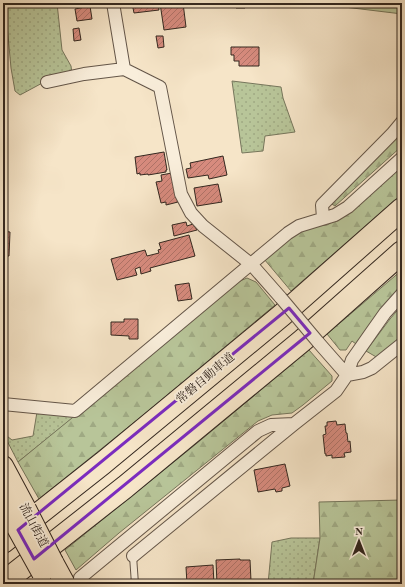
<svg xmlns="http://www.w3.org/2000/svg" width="405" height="587" viewBox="0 0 405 587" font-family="'Old Standard TT','Noto Serif JP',serif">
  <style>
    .grass { fill: url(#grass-dots); stroke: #76765c }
    .forest { fill: url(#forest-firs); stroke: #76765c }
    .building { fill: url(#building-hatch); stroke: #33271f }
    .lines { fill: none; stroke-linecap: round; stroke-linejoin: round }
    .lane-casing { stroke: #645649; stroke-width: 8 }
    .street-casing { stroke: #645649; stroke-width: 14 }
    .primary-casing { stroke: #33271f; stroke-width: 22 }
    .highway-casing { stroke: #33271f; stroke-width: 24 }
    .lane { stroke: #f9eedb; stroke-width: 6 }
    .street { stroke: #f9eedb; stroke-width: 12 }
    .primary { stroke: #f6e5c8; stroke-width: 20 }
    .highway { stroke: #f6e5c8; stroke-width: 22 }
    .street-bridge-casing { stroke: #645649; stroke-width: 14; stroke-linecap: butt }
    .primary-bridge-casing { stroke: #33271f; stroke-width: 22; stroke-linecap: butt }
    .street-bridge { stroke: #f9eedb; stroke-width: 12 }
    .primary-bridge { stroke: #f6e5c8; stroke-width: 20 }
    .marked { fill: none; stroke: #7b2cbf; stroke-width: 3; stroke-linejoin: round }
    .labels { text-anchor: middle; stroke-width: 3.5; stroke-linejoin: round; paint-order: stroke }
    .street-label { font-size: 12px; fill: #33271f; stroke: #f9eedb }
  </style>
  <defs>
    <pattern id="grass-dots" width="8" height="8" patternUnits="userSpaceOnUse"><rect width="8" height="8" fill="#b8c599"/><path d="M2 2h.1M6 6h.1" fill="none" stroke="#9fa983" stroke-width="1.8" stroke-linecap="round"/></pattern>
    <pattern id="forest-firs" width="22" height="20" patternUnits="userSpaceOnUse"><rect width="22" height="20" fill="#b8c599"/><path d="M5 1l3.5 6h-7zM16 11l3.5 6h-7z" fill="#9fa983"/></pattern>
    <pattern id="building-hatch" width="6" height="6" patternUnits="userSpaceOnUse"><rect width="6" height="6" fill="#d78b7e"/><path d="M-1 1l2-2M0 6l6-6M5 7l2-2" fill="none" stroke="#af7267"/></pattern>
  </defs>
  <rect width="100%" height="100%" fill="#f6e5c8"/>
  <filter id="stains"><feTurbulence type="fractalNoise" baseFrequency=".005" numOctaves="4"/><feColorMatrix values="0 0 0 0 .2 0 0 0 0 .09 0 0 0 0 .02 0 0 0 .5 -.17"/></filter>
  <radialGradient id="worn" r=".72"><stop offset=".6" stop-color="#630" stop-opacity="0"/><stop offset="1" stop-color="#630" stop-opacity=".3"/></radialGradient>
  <path class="grass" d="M5,3h52l5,47 9,16 1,8 -26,7 -26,14 -5,-4 -4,-23z
    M232,81l49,6 2,11 12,34 -30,4 -2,15 -21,2z
    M37,412l38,4 -57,46 -15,-29 9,7 21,-4z
    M291,538h29l-7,46h-45l4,-42z"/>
  <path class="forest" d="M290,3h112v11l-74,-9 -22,1z
    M402,132v14l-67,60 -5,-3z
    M402,162v32l-111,97 -27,-32 34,-28 11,-4 18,-2 11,-6z
    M402,270v19l-46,55 -4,-3 -6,9h-6l-13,-16z
    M247,278l9,4 19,23 -128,107 -108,87 -21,-37 222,-181z
    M402,305v32l-24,21 -12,-7 24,-32z
    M309,350l23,26v5l-29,24 -11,8 -20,2 -14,6 -139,112 -43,37 -11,-20 131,-106z
    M402,500v84h-89l7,-46 -1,-36z"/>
  <path class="building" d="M132,3h26l1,7 -25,3z
    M160,3h23l3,24 -22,3z
    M237,3h27v2h-19v3h-9z
    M90,6l2,13 -15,2 -2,-12z
    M79,28l2,12 -7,1 -1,-12z
    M156,36h7l1,11 -6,1z
    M231,47h28v19h-20v-5h-5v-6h-3z
    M164,152l3,18h-1v2l-18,3v-1l-8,1v-2l-3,1 -2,-17z
    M223,156l4,19 -18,4 -1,-4 -20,3 -2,-9 5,-1 -1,-5z
    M172,173l6,29 -12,3v-3l-5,1 -5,-21 6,-1 -1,-6z
    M218,184l4,18 -25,4 -3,-18z
    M186,222l1,4 6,-2 4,6 -23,6 -2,-11z
    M3,231l7,1 -1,24h-6z
    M189,235l6,21 -45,12 1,3 -10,3 -1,-7 -5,2 2,6 -20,5 -6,-21 34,-9 2,6 12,-3 -1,-3 3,-1 -2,-6z
    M189,283l3,16 -14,2 -3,-16z
    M124,319h14v20h-9v-3l-18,-1v-13h13z
    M336,421l1,4 8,-1 1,9h1l1,9 2,-1 1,11 -7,1 1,4 -13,1v-3l-6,1v-2h-1l-2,-19 3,-1 -1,-8h2v-4z
    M285,464l5,22 -8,2v3l-6,1 -1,-3 -17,3 -4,-22z
    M240,559v1h10l1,21h-8v3h-26l-1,-24z
    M213,565l1,19h-27l-1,-17z"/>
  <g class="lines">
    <g class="lane-casing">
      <path id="lane" d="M133,556l2,28"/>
    </g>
    <g class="street-casing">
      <path id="street" d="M113,3l11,66 36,18 21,107 10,19 12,13 49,39 29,33
        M47,82l37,-8 40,-5
        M323,218l-1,-13 70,-71 10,-12
        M318,342l29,33 16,-3 9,-4 30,-24
        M3,404l72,7 213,-178 11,-7 36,-11 13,-8 54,-49
        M133,556l161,-132 42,-33 11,-16 5,-15 21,-30 12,-17 17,-19
        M80,578l178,-147 13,-6 23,-1"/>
    </g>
    <g class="primary-casing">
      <path id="primary" d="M3,466l23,43
        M3,502l9,17
        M53,562l12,22"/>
    </g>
    <g class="highway-casing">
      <path id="highway" d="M3,542l100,-79 179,-148 120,-106
        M3,583l122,-96 178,-147 99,-88"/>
    </g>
    <use href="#lane" class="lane"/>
    <use href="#street" class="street"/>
    <use href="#primary" class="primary"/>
    <use href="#highway" class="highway"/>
    <g class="street-bridge-casing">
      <path id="street-bridge" d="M281,298l37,44"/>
    </g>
    <g class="primary-bridge-casing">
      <path id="primary-bridge" d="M26,509l27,53
        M12,519l30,54"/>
    </g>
    <use href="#street-bridge" class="street-bridge"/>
    <use href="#primary-bridge" class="primary-bridge"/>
  </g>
  <path class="marked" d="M289,308l21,25 -276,226 -16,-29z"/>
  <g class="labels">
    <g class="street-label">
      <text transform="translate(205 378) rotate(-40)" y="4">常磐自動車道</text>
      <text transform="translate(34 525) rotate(62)" y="4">流山街道</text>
    </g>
  </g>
  <rect width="405" height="587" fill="none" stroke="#f6e5c8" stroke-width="16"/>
  <rect x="4" y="4" width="397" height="579" fill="none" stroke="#33271f" stroke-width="2"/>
  <rect x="8" y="8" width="389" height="571" fill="none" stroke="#33271f"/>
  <g transform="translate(359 541)" stroke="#f9eedb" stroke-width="3" paint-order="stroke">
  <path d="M0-3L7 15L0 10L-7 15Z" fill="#33271f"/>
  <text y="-6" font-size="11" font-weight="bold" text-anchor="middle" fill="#33271f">N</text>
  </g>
  <rect width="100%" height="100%" filter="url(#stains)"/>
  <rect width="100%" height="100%" fill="url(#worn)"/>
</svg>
